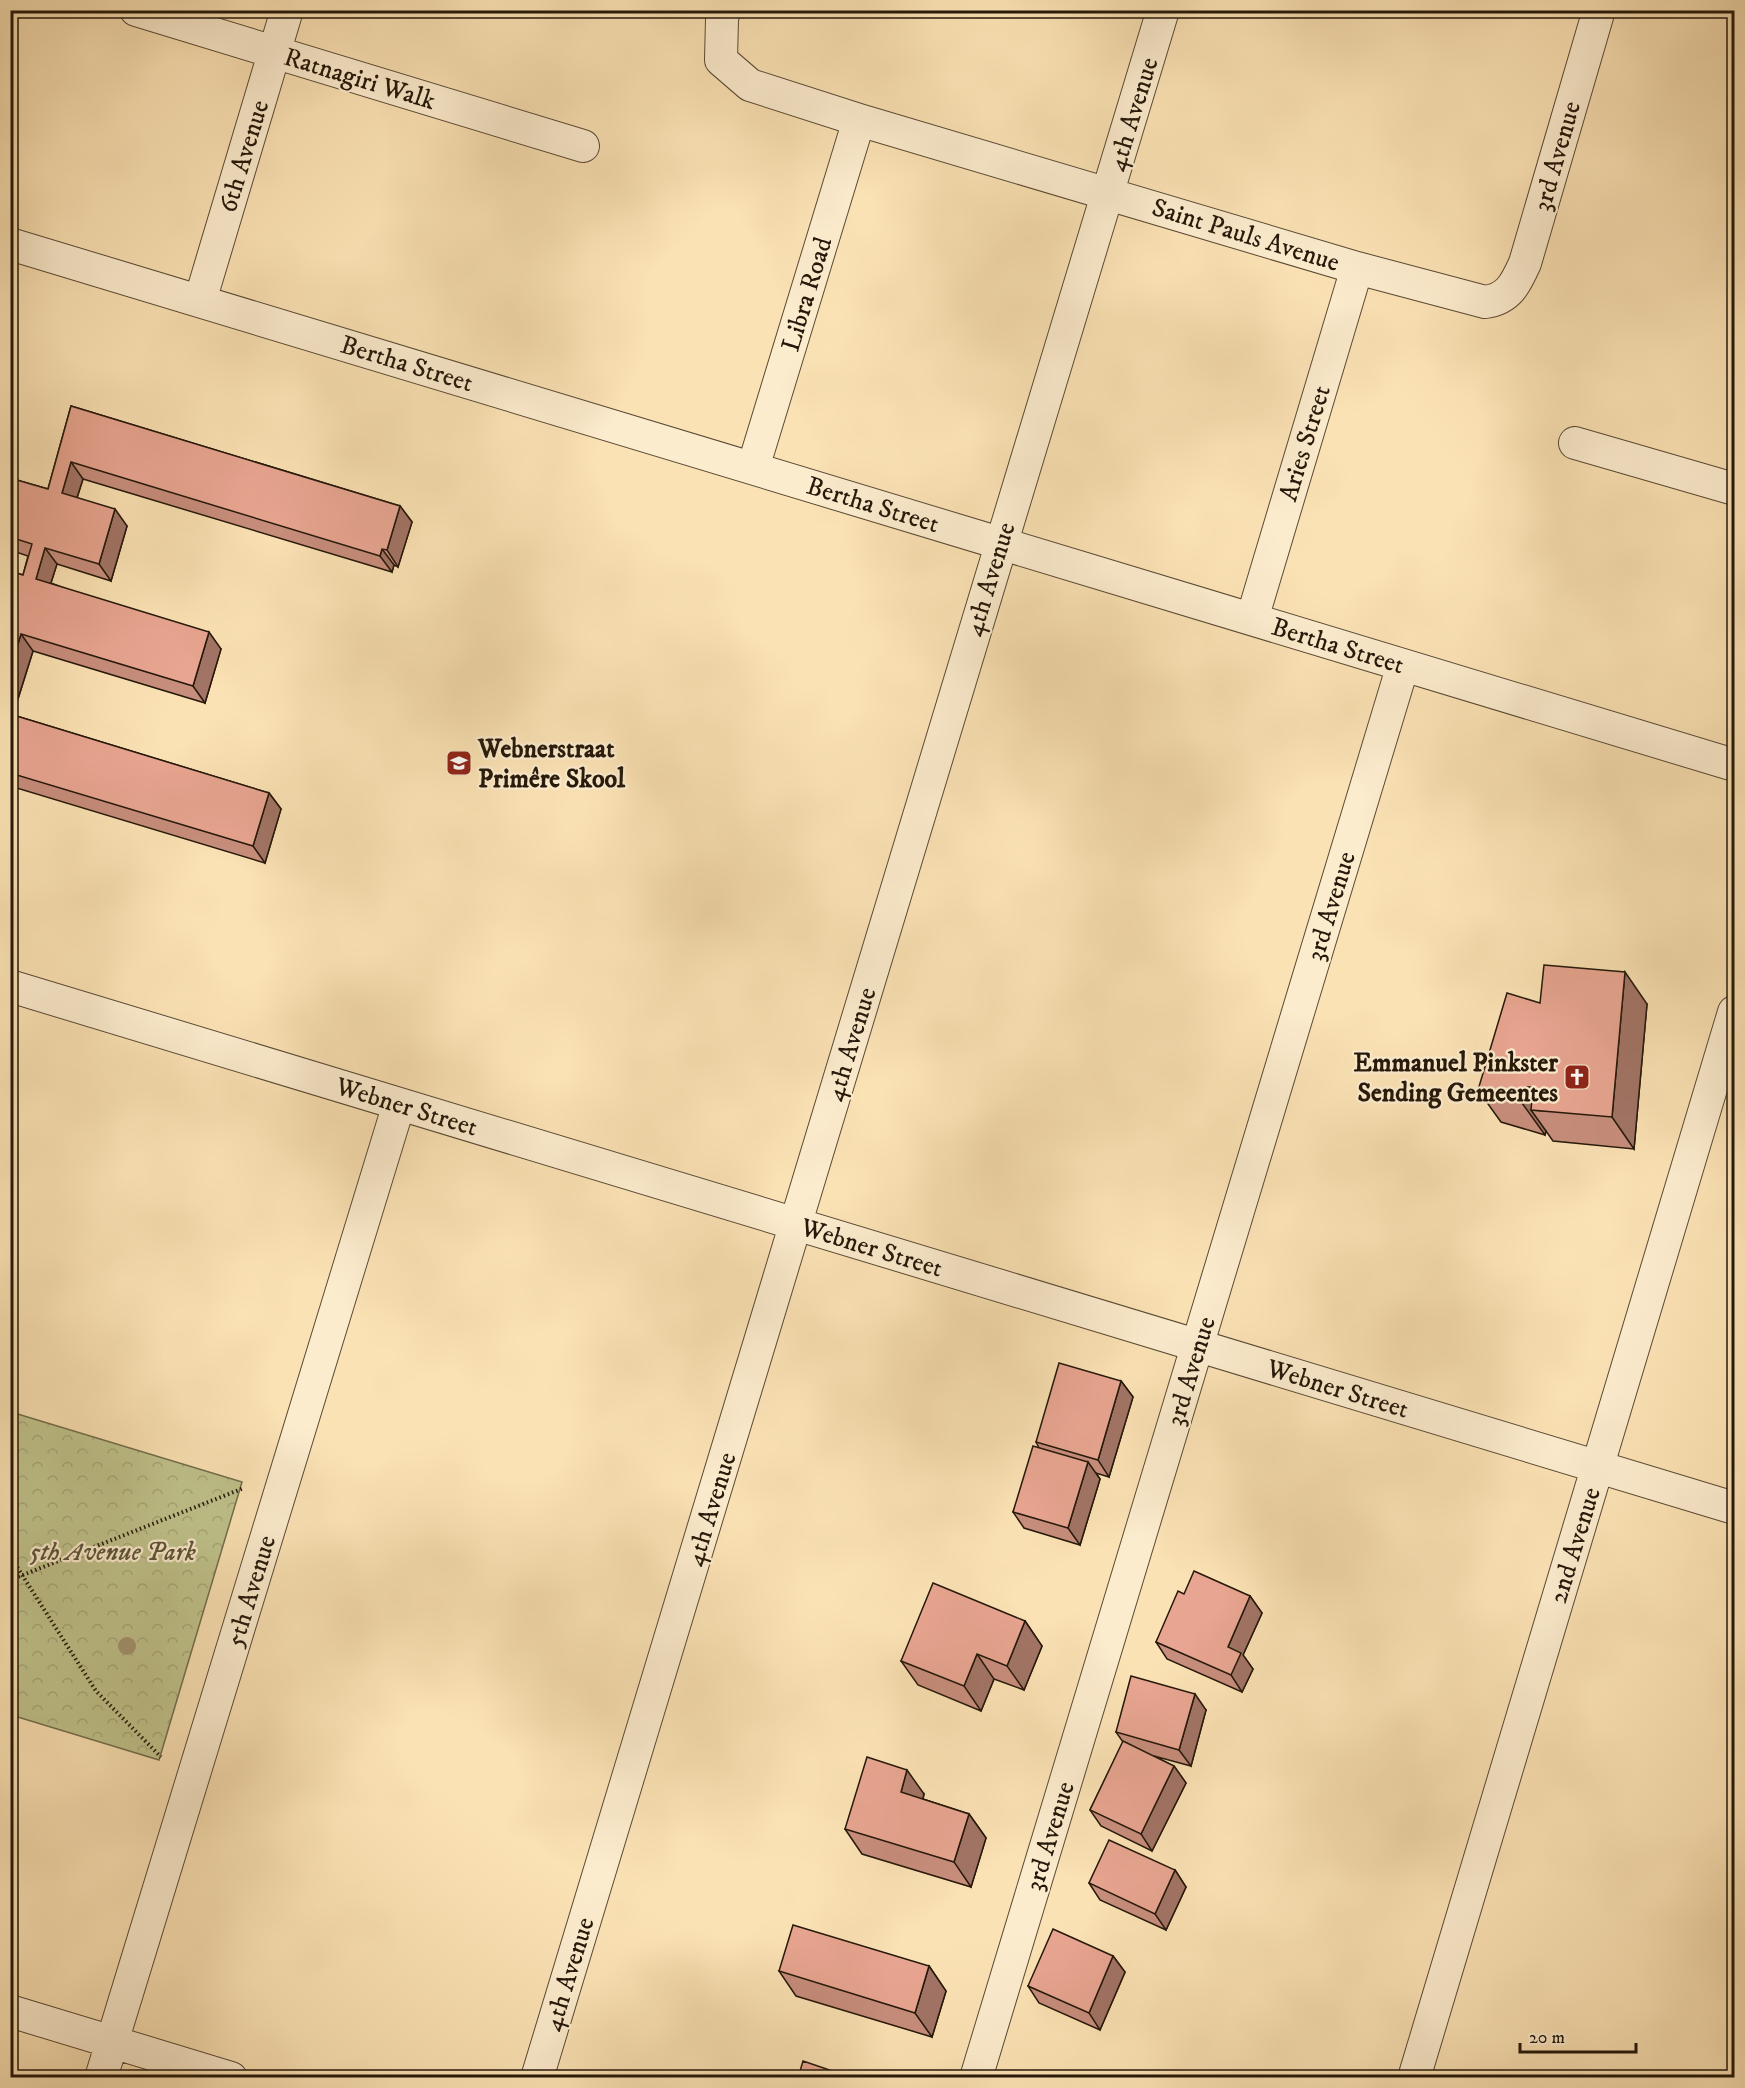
<svg xmlns="http://www.w3.org/2000/svg" width="1745" height="2088" viewBox="0 0 1745 2088" font-family="'IM FELL DW Pica',serif">
  <style>
    .forest { fill: url(#forest-crowns); stroke: #726e4b; stroke-width: 1.5 }
    .lines { fill: none; stroke-linecap: round; stroke-linejoin: round }
    .minor-casing { stroke: #5a4a34; stroke-width: 34 }
    .path { stroke: #25180a; stroke-width: 4; stroke-dasharray: 1.5 3; stroke-linecap: butt }
    .minor { stroke: #fcecce; stroke-width: 32 }
    .tree { fill: #a39470 }
    .wall { fill: #c88e7d; stroke: #25180a; stroke-width: 1.5 }
    .shaded-wall { fill: #a27466; stroke: #25180a; stroke-width: 1.5 }
    .building { fill: #e8a591; stroke: #25180a; stroke-width: 1.5 }
    .labels { text-anchor: middle; stroke-width: 4.5; stroke-linejoin: round; paint-order: stroke }
    .street-label { font-size: 26px; fill: #25180a; stroke: #fcecce }
    .poi-label { font-size: 26px; font-weight: bold; fill: #25180a; stroke: #fcecce; text-anchor: start }
    .park-label { font-size: 26px; font-style: italic; fill: #5b5438; stroke: #fcecce }
  </style>
  <defs>
    <pattern id="forest-crowns" width="20" height="18" patternUnits="userSpaceOnUse" patternTransform="scale(1.5)"><rect width="20" height="18" fill="#c0c38c"/><path d="M2 6a3 3 0 1 1 6 0M12 15a3 3 0 1 1 6 0" fill="none" stroke="#a5a777"/></pattern>
  </defs>
  <rect width="100%" height="100%" fill="#fbe2b4"/>
  <filter id="stains"><feTurbulence type="fractalNoise" baseFrequency=".00333" numOctaves="4"/><feColorMatrix values="0 0 0 0 .2 0 0 0 0 .09 0 0 0 0 .02 0 0 0 .5 -.17"/></filter>
  <radialGradient id="worn" r=".72"><stop offset=".6" stop-color="#630" stop-opacity="0"/><stop offset="1" stop-color="#630" stop-opacity=".3"/></radialGradient>
  <path class="forest" d="M11,1412l231,70 -83,278 -148,-45z"/>
  <g class="lines">
    <g class="minor-casing">
      <path id="minor" d="M136,10l447,136
        M724,10l-2,9 -1,41 29,25 109,35 498,148 128,34c24,-3 31,-19 40,-39l74,-253
        M10,244l1724,521
        M200,301l87,-291
        M1575,443l159,46
        M753,468l106,-348
        M1252,619l105,-351
        M10,986l1724,522
        M10,2011l221,67
        M101,2078l298,-974
        M537,2078l626,-2068
        M976,2078l427,-1413
        M1414,2078l320,-1066"/>
    </g>
    <path class="path" d="M10,1556l86,135 65,66
      M10,1580l234,-92"/>
    <use href="#minor" class="minor"/>
  </g>
  <circle class="tree" cx="127" cy="1646" r="9"/>
  <path class="wall" d="M71,406l329,100 12,16 -14,45 -4,-2 -2,7 -309,-93 -6,19 50,28 -16,55 -54,-17 -6,19 170,66 -16,54 -172,-52 -20,64 256,78 12,16 -16,54 -255,-77v-215l13,4 5,-19 -18,-6v-72l38,11z
    M1540,1003l107,1 -13,145 -81,-8 -7,-10 -1,4 -44,-13 -23,-32z
    M1121,1381l12,16 -24,80 -13,-4 4,6 -20,66 -56,-17 -11,-16 26,-64 -3,-6z
    M1184,1594l66,2 12,17 -19,42 10,14 -11,23 -75,-33 -11,-17z
    M1025,1621l17,25 -18,44 -30,-11 -13,32 -63,-26 -17,-24z
    M1206,1710l-15,56 -37,-10 20,10 12,17 -34,68 -51,-25 -11,-16 33,-68 -7,-10z
    M924,1794l-1,5 46,15 17,24 -15,49 -109,-33 -17,-25z
    M1175,1870l11,17 -20,43 -66,-30 -11,-17z
    M1113,1956l12,16 -25,58 -61,-27 -11,-17z
    M929,1966l17,25 -14,46 -136,-41 -17,-25z"/>
  <path class="shaded-wall" d="M71,462l12,17 -10,31 -11,-17z
    M400,506l12,16 -14,45 -11,-17z
    M115,509l12,17 -16,55 -12,-17z
    M45,548l12,16 -10,31 -11,-16z
    M382,549l12,16 -2,7 -12,-16z
    M209,632l12,17 -16,54 -12,-17z
    M21,634l12,17 -23,73v-54z
    M269,793l12,16 -16,54 -12,-17z
    M1625,972l22,32 -13,145 -22,-32z
    M1527,1087l17,24 -13,-1 15,21 -1,4 -23,-32z
    M1121,1381l12,16 -24,80 -11,-17z
    M1088,1462l12,17 -20,66 -12,-17z
    M1250,1596l12,17 -19,42 10,14 -11,23 -11,-17 -3,-28z
    M1025,1621l17,25 -18,44 -17,-24z
    M977,1654l17,25 -13,32 -17,-25z
    M1195,1694l11,16 -15,56 -12,-16z
    M1174,1766l12,17 -34,68 -11,-17z
    M907,1770l17,24 -6,23 -17,-25z
    M969,1814l17,24 -15,49 -17,-25z
    M1175,1870l11,17 -20,43 -11,-16z
    M1113,1956l12,16 -25,58 -11,-17z
    M929,1966l17,25 -14,46 -17,-24z"/>
  <path class="building" d="M71,406l329,100 -13,44 -5,-1 -2,7 -309,-94 -9,31 53,16 -16,55 -54,-16 -9,31 173,53 -16,54 -172,-52 -11,36v-99l13,4 9,-31 -22,-7v-59l38,11z
    M10,714l259,79 -16,53 -243,-73z
    M1544,965l81,7 -13,145 -81,-7 2,-23h-6l-5,16 -44,-13 29,-97 33,10z
    M1059,1363l62,18 -23,79 -62,-18z
    M1033,1446l55,16 -20,66 -55,-16z
    M1194,1571l56,25 -22,51 13,6 -10,22 -75,-33 22,-51 6,3z
    M933,1583l92,38 -18,45 -30,-12 -13,32 -63,-25z
    M1131,1676l64,18 -16,56 -63,-18z
    M1123,1741l51,25 -33,68 -51,-24z
    M867,1757l40,13 -6,22 68,22 -15,48 -109,-33z
    M1109,1840l66,30 -20,44 -66,-31z
    M793,1925l136,41 -14,47 -136,-42z
    M1053,1929l60,27 -24,57 -61,-27z
    M803,2061l50,17h-55z
    M10,2070l19,8h-19z"/>
  <defs>
    <g id="school-square" transform="scale(1.35)"><rect x="-9" y="-9" width="18" height="18" rx="4" fill="#8f2418" stroke="#fcecce"/><path d="M0-5L7-2L0 1L-7-2ZM-4 1L0 2.5L4 1V4Q0 6-4 4Z" fill="#fff"/></g>
    <g id="church-square" transform="scale(1.35)"><rect x="-9" y="-9" width="18" height="18" rx="4" fill="#8f2418" stroke="#fcecce"/><path d="M-1.2-6h2.4v3.5h3.3v2.4h-3.3V6h-2.4V-.1h-3.3v-2.4h3.3Z" fill="#fff"/></g>
  </defs>
  <g fill-rule="evenodd">
    <use href="#school-square" x="459" y="763"/>
    <use href="#church-square" x="1577" y="1077"/>
  </g>
  <g class="labels">
    <g class="street-label">
      <text transform="translate(360 78) rotate(17)" y="9">Ratnagiri Walk</text>
      <text transform="translate(1132 114) rotate(-73)" y="9">4th Avenue</text>
      <text transform="translate(243 156) rotate(-73)" y="9">6th Avenue</text>
      <text transform="translate(1556 156) rotate(-74)" y="9">3rd Avenue</text>
      <text transform="translate(1246 234) rotate(17)" y="9">Saint Pauls Avenue</text>
      <text transform="translate(806 294) rotate(-73)" y="9">Libra Road</text>
      <text transform="translate(407 363) rotate(17)" y="9">Bertha Street</text>
      <text transform="translate(1304 443) rotate(-73)" y="9">Aries Street</text>
      <text transform="translate(873 504) rotate(17)" y="9">Bertha Street</text>
      <text transform="translate(989 579) rotate(-73)" y="9">4th Avenue</text>
      <text transform="translate(1338 645) rotate(17)" y="9">Bertha Street</text>
      <text transform="translate(1330 906) rotate(-73)" y="9">3rd Avenue</text>
      <text transform="translate(850 1044) rotate(-73)" y="9">4th Avenue</text>
      <text transform="translate(407 1106) rotate(17)" y="9">Webner Street</text>
      <text transform="translate(872 1247) rotate(17)" y="9">Webner Street</text>
      <text transform="translate(1190 1371) rotate(-73)" y="9">3rd Avenue</text>
      <text transform="translate(1338 1388) rotate(17)" y="9">Webner Street</text>
      <text transform="translate(710 1509) rotate(-73)" y="9">4th Avenue</text>
      <text transform="translate(1574 1545) rotate(-73)" y="9">2nd Avenue</text>
      <text transform="translate(250 1591) rotate(-73)" y="9">5th Avenue</text>
      <text transform="translate(1049 1836) rotate(-73)" y="9">3rd Avenue</text>
      <text transform="translate(568 1974) rotate(-73)" y="9">4th Avenue</text>
    </g>
    <g class="poi-label">
      <text x="478" y="757">Webnerstraat<tspan x="478" dy="30">Primêre Skool</tspan></text>
      <text x="1558" y="1071" text-anchor="end">Emmanuel Pinkster<tspan x="1558" dy="30">Sending Gemeentes</tspan></text>
    </g>
    <g class="park-label">
      <text x="113" y="1560">5th Avenue Park</text>
    </g>
  </g>
  <rect width="1745" height="2088" fill="none" stroke="#fbe2b4" stroke-width="36"/>
  <rect x="12" y="12" width="1721" height="2064" fill="none" stroke="#25180a" stroke-width="3"/>
  <rect x="18" y="18" width="1709" height="2052" fill="none" stroke="#25180a" stroke-width="1.5"/>
  <path d="M1520 2043v9h116v-9" fill="none" stroke="#25180a" stroke-width="3"/>
  <text x="1529" y="2043" font-size="18" fill="#25180a" stroke="#fcecce" stroke-width="4.5" paint-order="stroke">20 m</text>
  <rect width="100%" height="100%" filter="url(#stains)"/>
  <rect width="100%" height="100%" fill="url(#worn)"/>
</svg>
